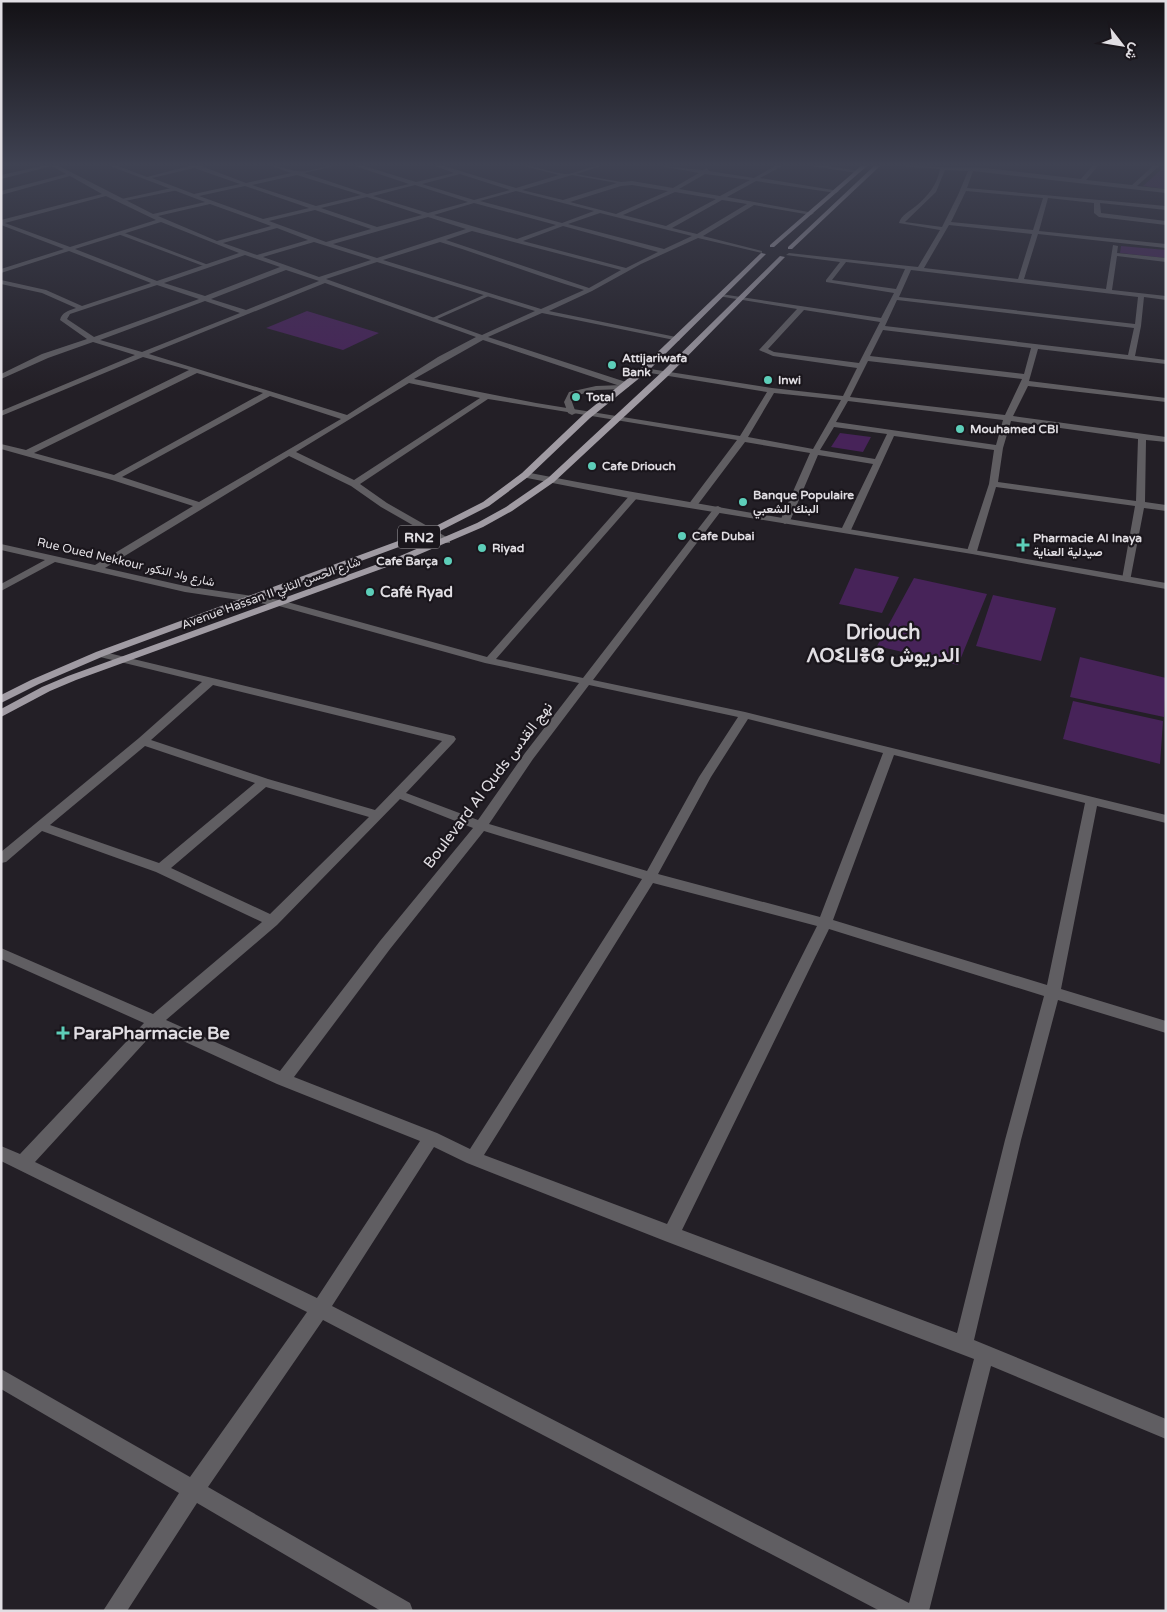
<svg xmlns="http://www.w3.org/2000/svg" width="1167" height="1612" viewBox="0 0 1167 1612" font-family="'Varela Round',Vazirmatn,'Noto Sans Tifinagh',sans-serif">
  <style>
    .green { fill: #472359 }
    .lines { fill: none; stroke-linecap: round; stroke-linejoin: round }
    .service { fill: #605e62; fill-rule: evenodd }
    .minor { fill: #605e62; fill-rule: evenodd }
    .tertiary { fill: #605e62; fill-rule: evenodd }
    .primary { fill: #a09ba3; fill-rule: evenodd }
    .poi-dot { fill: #5dceb9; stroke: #1a161c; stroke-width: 2 }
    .labels { text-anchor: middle; stroke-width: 4.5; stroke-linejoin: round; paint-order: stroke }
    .far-poi-label { font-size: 12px; font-weight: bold; fill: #e1dee3; stroke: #1a161c; text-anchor: start }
    .far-street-label { font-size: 12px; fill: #e1dee3; stroke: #1a161c }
    .shield { fill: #1a161c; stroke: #a5a2a7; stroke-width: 1 }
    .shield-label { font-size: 14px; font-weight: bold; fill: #e1dee3 }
    .poi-label { font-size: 15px; font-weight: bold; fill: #e1dee3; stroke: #1a161c; text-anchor: start }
    .street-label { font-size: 15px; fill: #e1dee3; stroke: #1a161c }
    .near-poi-label { font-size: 18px; font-weight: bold; fill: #e1dee3; stroke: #1a161c; text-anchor: start }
    .district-label { font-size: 20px; font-weight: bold; fill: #e1dee3; stroke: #1a161c }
  </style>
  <rect width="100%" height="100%" fill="#231f26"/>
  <path class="green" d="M1165,166l1,23 -23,-3z
    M1121,246l45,4v8l-46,-5z
    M307,311l72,22 -36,17 -77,-22z
    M840,433l31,4 -8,15 -32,-5z
    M855,568l44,9 -17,36 -43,-9z
    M914,578l73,16 -29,71 -81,-19z
    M993,595l63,13 -15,53 -65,-15z
    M1080,657l86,21 -2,39 -94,-20z
    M1073,701l90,20 -3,43 -97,-25z"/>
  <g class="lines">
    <path class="service" d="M176,187l2,3 -58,12 -3,-2z
      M118,232h4l89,34 -5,1 -88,-33z
      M486,294l5,1 -56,25 -5,-1z
      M622,385l4,2 -1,2 -29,1 -21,6 -3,6 4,11 -4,2 -4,-2 -4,-11 5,-10 27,-6z"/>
    <path class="minor" d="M42,166h10l-51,13v-4z
      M52,166h7l94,48 52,-12 -95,-36h8l29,11 42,-11h12l45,17 45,-10 -19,-7c9,0 16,4 25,5 11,2 25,-5 37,-5l-30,7 63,21 42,-10 -54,-18h9l52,16 38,-9 -19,-7h9l72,22 43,-13 -35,-9c14,0 27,7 41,8 11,0 23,-8 36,-8l-25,8 45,8 11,-1 41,7 26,-15 -38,-7 42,4 4,-2 2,3 45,7 21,-12h7l-22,12 79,13 -3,2 -80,-12 -29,16 87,16 -3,2 -57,-10 -51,31 59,15v2l-64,-15 -57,26 -49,27 -43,20 127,26 4,2 -1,2 -137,-28 -54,24 141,46v4h-6l-140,-47 -69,39 122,24 204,33 27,-44 -123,-20 -4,-2 4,-2 128,20 71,8 14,-28 -84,-12 -14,-6 38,-41 -79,-13 3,-2 160,24 13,-25 -68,-11v-2l14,-18 -54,-7 3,-2 129,14 22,-37 -41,-7c2,-8 11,-12 17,-17 12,-10 21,-21 24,-37l-40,-3 86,2 95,11 11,-13h6l-12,14 46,5 21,-19h6l-22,20 29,3v4l-193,-22 -6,17 199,18v4l-66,-7 1,10 65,8v4l-67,-8 -5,-4v-10l-46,-5 -9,33 127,13v4l-128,-14 -14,45 82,10 7,-44 5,1 -1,7 49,5v4l-49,-6 -5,34 54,6v4l-22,-3 -3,29 -6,30 31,4v4l-128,-15 -9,32 137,17v4l-138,-16 -15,30 153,21v5l-20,-2 -1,62 21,3v6l-22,-3 -14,73h-6l-2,-2 13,-73 -139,-19 -19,64 -2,2h-6l-2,-2 22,-67 5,-34 -100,-14 -43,94 -5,3 -5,-3 32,-66 -55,-9 -28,66 -5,3 -5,-3 30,-68 -65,-11 -49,65 -3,1 -5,-3 49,-65 -249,-41 -128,85 27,19 63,36v4h-6l-63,-36 -30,-21 -62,-30 -184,112 80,18 95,14 207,57 144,-163h6v4l-141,161 87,19 132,-171 3,-1 5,3 -2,2 -128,169 152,32 421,103v8l-69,-17 -36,183 105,32v12l-108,-33 -37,140 -47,200 192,79v20l-175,-73 -62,245h-49l-557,-291 -115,167 202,116 3,8h-32l-184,-108 -70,108h-24l76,-118 -178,-104v-20l189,108 117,-165 -306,-151v-15l19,8 124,-131 -143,-64v-11l152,66 109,-92 -106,-50 -114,-41 -36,31 -5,1v-11l138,-114 63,-56 -106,-26 -1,-2 5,-3 354,85 2,3 -2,3 -48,51 72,27 47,-67 54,-70 -94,-20 -206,-57 -94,-14 -130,-30 -54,29v-7l44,-24 -44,-10v-6l94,21 98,-59 -81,-26 -111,-31v-5l25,6 163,-80 -46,-13 -142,59v-5l134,-56 -42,-13 -45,16 -47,21v-5l41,-20 45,-15 -27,-19c2,-8 8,-9 16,-12l-34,-15 -41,-9v-4l45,10 36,16 69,-23 -82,-32 -68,22v-4l63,-20 -63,-24v-5l101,-26 -32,-18 -69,19v-4l65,-17zM194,168l46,16 -46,10 -42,-16zM945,170l23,1 -10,24 -16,32 -37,-5 31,-30zM460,174l50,16 -36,10 -52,-16zM705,174l45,6 -30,16 -41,-7zM297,175l64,20 -45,11 -64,-21zM572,175l45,8 -54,17 -41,-10zM415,185l53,17 -40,11 -55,-17zM632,185l36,6 -52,23 -46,-12 51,-16zM245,186l64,22 -46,11 -64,-23zM516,191l78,20 -32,12 -82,-22zM966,191l77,7 -10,32 -82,-8zM675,192l41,7 -50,27 -43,-11zM106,196l50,24 -86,27 -65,-24zM367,197l55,18 -45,12 -56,-19zM722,200l25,4 -50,30 -25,-6zM474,203l82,22 -39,14 -83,-24zM210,204l61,22 -54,15 -59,-25zM315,210l56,19 -45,13 -57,-21zM600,213l92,23 -28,13 -96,-25zM428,217l38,12 -89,29 -44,-14zM161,222l78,31 -82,28 -82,-32zM949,225l83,9 -14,45 -94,-11zM563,226l95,26 -32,16 -103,-27zM277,228l31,12 -51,15 -34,-12zM472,231l149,39 -32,18 -143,-48zM314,242l57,18 -52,17 -56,-20zM440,242c48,15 95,33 144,48l-43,19 -158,-49zM245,255l35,12 -75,29 -41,-13zM377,262l158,49 -53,24 -156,-56zM846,262l59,7 -9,20 -64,-9zM286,270l33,11 -73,29 -35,-11zM911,270l227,27 -3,27 -236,-27zM325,283l151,54 -38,20 -91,58 -198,-61zM157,285l42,14 -105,38 -27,-18 3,-5zM897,300l237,28 -6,27 -243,-29zM205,301l35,12 -98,39 -42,-12zM804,310l76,12 -21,41 -85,-11 -6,-3zM883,330l148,18 -7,26 -154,-18zM868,361l154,18 -17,36 -155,-18zM197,373l66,20 -149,82 -80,-22zM409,383l71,15 -126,82 -58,-28zM774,393l67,7 -28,49 -65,-12zM270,396l71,23 -142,83 -77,-25zM848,401l155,19 -7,25 -160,-23zM1011,421l127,18 -2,62 -138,-19 5,-34zM834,427l53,7 -12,25 -55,-9zM213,685l229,56 -67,69 -107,-31 -117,-39zM589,685l149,32 -39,60 -52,94 -158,-47 44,-65zM748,719l135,34 -63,164 -162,-43 53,-97zM145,746l110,37 -96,80 -109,-38zM894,755l191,48 -38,182 -214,-65zM266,787l103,30 -99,97 -99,-46zM400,799l73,29 -93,113 -100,130 -114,-51 111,-95zM484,831l158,48 -172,270 -33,-16 -143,-56 96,-128zM653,883l164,43 -150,298 -183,-69zM829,929l215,67 -39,144 -48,193 -275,-103zM157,1029l120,55 143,57 -103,157 -282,-136zM434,1147l33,16 198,78 309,118 -65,244 -577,-297z
      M811,166h17l32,5 -3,2z"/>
    <path class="tertiary" d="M525,472c213,41 427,73 641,111v6l-194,-35 -338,-55 -112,-22 -1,-2z"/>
    <path class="primary" d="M861,166h6l-93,81h-4v-2z
      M874,166h6l-88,83h-4v-2z
      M761,253l5,1 -119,118 -57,46 -62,59 -39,29 -55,28 -330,122 -65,28 -38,19v-8l30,-15 65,-28 332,-122 55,-28 39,-29 62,-59 57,-46z
      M780,256l5,1 -116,118 -115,107 -42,29 -29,16 -77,33 -330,120 -26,11 -49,26v-8l41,-22 26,-11 332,-120 77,-33 29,-16 42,-29 115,-107z"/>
  </g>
  <linearGradient id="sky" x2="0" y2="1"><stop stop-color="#131115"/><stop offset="0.42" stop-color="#3f4252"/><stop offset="1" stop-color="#3f4252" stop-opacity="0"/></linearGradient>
  <rect width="1167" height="392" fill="url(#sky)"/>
  <g class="poi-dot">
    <circle cx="612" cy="365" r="5"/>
    <circle cx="768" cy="380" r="5"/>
    <circle cx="576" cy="397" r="5"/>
    <circle cx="960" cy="429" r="5"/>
    <circle cx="592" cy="466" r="5"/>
    <circle cx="743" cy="502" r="5"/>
    <circle cx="682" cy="536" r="5"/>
    <path d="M1020.5 537.5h5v5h5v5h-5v5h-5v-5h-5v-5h5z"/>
    <circle cx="482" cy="548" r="5"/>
    <circle cx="448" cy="561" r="5"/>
    <circle cx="370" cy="592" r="5"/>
    <path d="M60.5 1025.5h5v5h5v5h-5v5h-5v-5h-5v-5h5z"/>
  </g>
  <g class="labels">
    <g class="far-poi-label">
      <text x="622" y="362">Attijariwafa<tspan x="622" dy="14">Bank</tspan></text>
      <text x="778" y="384">Inwi</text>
      <text x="586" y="401">Total</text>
      <text x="970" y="433">Mouhamed CBI</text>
      <text x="602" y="470">Cafe Driouch</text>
      <text x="753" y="499">Banque Populaire<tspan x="753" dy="14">البنك الشعبي</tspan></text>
      <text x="692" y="540">Cafe Dubai</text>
      <text x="1033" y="542">Pharmacie Al Inaya<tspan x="1033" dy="14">صيدلية العناية</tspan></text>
      <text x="492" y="552">Riyad</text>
      <text x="438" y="565" text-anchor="end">Cafe Barça</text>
    </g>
    <g class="far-street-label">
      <text transform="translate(126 562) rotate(13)" y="4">Rue Oued Nekkour شارع واد النکور</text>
      <text transform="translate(271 593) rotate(-20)" y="4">Avenue Hassan II شارع الحسن الثاني</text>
    </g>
    <rect class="shield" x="398" y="525.5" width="42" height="23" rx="4"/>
    <g class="shield-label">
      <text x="419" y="542">RN2</text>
    </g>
    <g class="poi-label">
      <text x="380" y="597">Café Ryad</text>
    </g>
    <g class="street-label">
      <text transform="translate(488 785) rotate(-53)" y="5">Boulevard Al Quds نهج القدس</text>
    </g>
    <g class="near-poi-label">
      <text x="73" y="1039">ParaPharmacie Be</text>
    </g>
    <g class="district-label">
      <text x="883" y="639">Driouch<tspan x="883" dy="23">ⴷⵔⵉⵡⴻⵛ الدريوش</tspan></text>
    </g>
  </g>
  <rect width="1167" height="1612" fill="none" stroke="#e1dee3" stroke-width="5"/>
  <g transform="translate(1122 45) rotate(121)" stroke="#1a161c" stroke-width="4" paint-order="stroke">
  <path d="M0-4L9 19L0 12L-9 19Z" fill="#e1dee3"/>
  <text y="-8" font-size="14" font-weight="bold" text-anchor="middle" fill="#e1dee3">ش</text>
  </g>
</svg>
